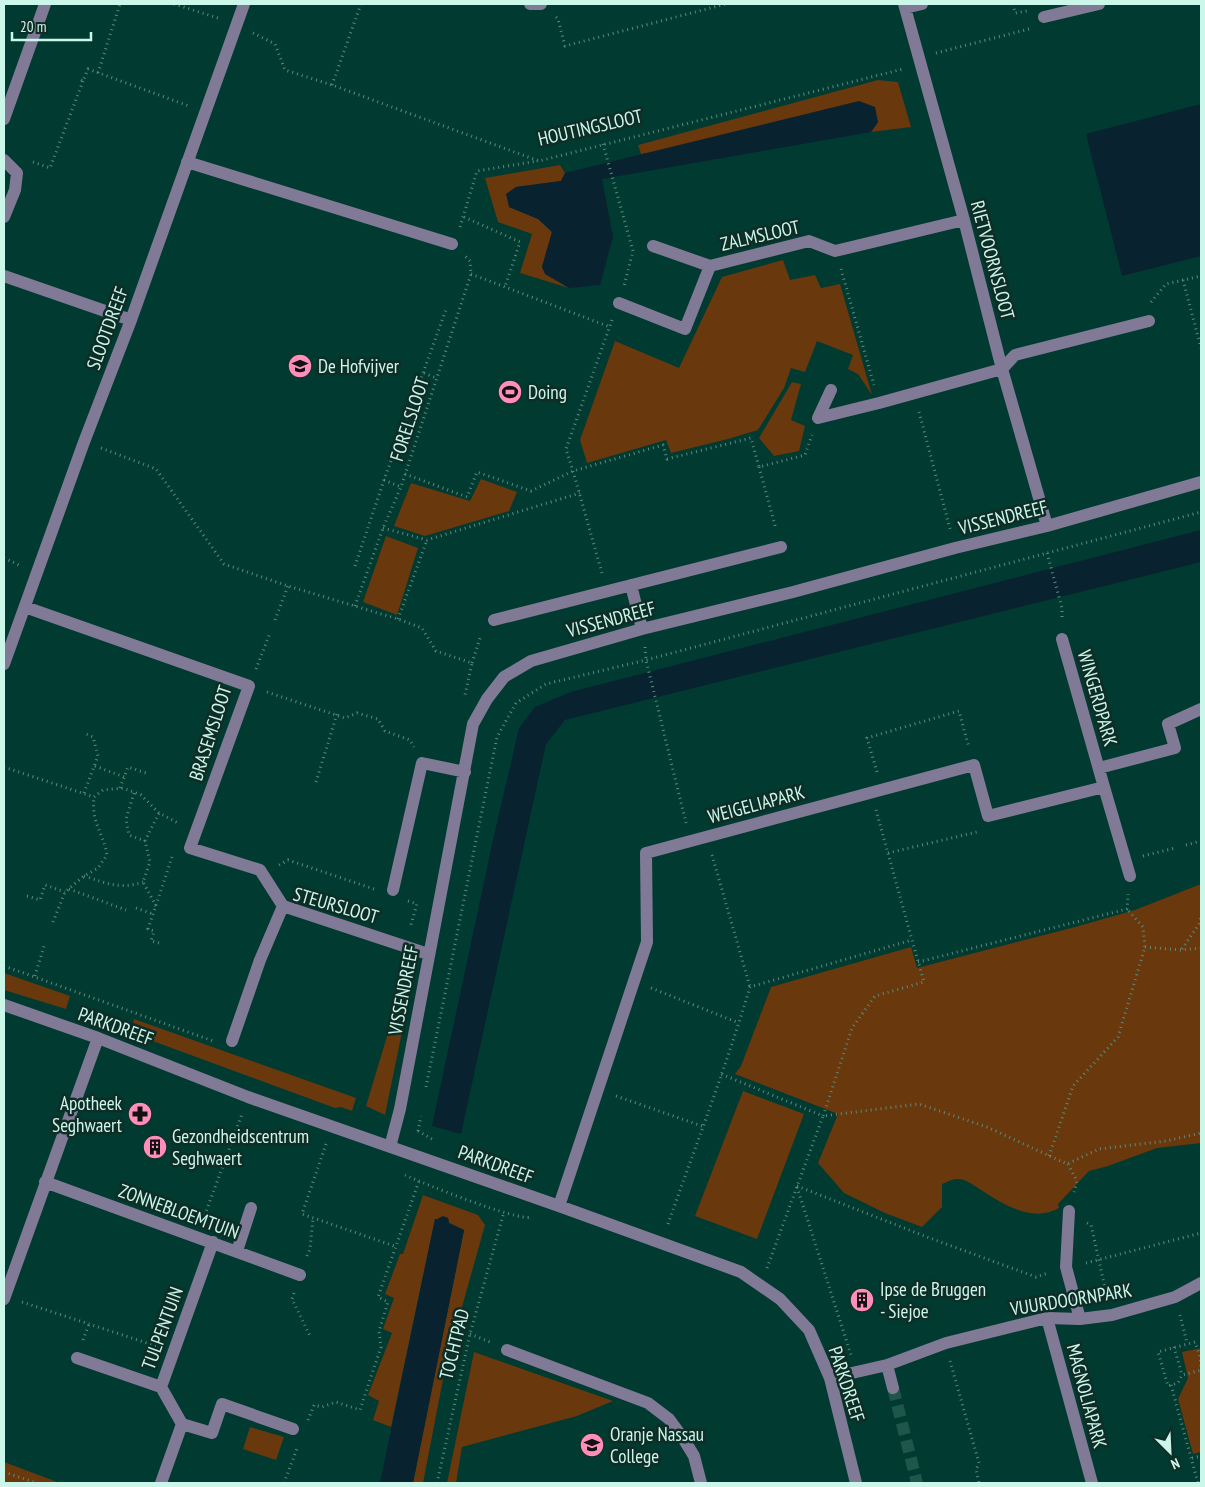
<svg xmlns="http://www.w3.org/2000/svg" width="1205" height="1487" viewBox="0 0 1205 1487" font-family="'PT Sans Narrow',sans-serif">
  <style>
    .green { fill: #6a380d }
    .water { fill: #092230 }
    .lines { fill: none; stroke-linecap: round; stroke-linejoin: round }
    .minor-tunnel { stroke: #1f564c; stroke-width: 12; stroke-dasharray: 12 6; stroke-linecap: butt }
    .path { stroke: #598c81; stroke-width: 3; stroke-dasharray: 1 4; stroke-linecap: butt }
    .minor { stroke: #817a96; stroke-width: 12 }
    .labels { text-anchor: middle; stroke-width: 5; stroke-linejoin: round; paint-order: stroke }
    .street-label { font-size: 19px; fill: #cbf7ea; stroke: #0f2d26 }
    .poi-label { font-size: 19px; fill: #cbf7ea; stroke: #0f2d26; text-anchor: start }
  </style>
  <rect width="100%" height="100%" fill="#013a30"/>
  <path class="green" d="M878,80l20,2 13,45 -40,5 7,-10 -237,32 -3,-9z
    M560,165l5,8 -4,8 -45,6 -7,20 30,12 13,13 -10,35 4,7 23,14 -49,-15 12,-39 -34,-12 -13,-44z
    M783,260l7,20 25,-5 6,13 19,-4 32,111 -14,-21 -10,-5 5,-14 -36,-14 -12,31 -14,-4 -7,20 -26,42 -30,9 -57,14 -5,-13 -79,23 -7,-23 35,-99 64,27 43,-91z
    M792,382l9,2 -10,36 14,6 -6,25 -25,5 -15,-18z
    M481,479l36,13 -8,19 -84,25 -31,-10 17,-43 59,18z
    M386,536l32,12 -21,67 -34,-13z
    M1201,884v259l-44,5 -49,18 -19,5 -31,33 1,4c-26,15 -55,-3 -78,-18 -6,-4 -16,-12 -24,-11 -5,0 -10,3 -15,5v23l-20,20 -37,-14 -41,-20 -26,-30 20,-49 -103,-40 6,-8 30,-79 140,-40 6,21 158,-41 60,-17z
    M4,973l66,23 -4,13 -62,-19z
    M400,993l8,10 -23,112 -19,-9z
    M134,1019l222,79 -4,13 -11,-4 -6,1 -204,-75z
    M743,1091l61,23 -47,125 -62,-23z
    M423,1195l55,20 7,10 -39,139 -23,119h-10l51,-253 -15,-7 -1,-5 -8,-1 -2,2h-3l-44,208 -18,-7 6,-19 -11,-6 24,-62 -9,-4 11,-31 -9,-4 15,-40h3z
    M1201,1348v104l-8,2 -15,-55 10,-21 -6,-26z
    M474,1352l139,49 -36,15 -115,31 -6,36h-9z
    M250,1427l34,10 -8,23 -33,-11z
    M4,1462l56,21h-56z"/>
  <path class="water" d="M859,101l16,6 3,15 -7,10 -269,47 11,58 -13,48 -31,3 -24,-14 -3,-7 10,-35 -14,-13 -29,-12 -3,-13 10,-7 45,-6 4,-8z
    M1201,104v152l-79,20 -36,-142z
    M1201,530v32l-636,158 -19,24 -85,390 -29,-8 61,-286 26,-112 16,-21 36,-15z
    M443,1216l5,2 1,5 15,7 -51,253h-33l55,-264h3z"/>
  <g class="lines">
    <path class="minor-tunnel" d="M893,1388l24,95"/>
    <path class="path" d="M174,4l44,14
      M1013,4l2,9 12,-2
      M556,17l2,2 7,27 161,-42
      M253,33l22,11 10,26 47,15 207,76 364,-92
      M936,53l93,-24
      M98,73l22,-69
      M81,80l2,1 5,-12 101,37
      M332,85l29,-81
      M603,144l30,107 -9,35
      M33,162l17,6 33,-87
      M464,217l56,25 -15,45
      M460,227l17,-56 61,-10
      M841,269l33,116
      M471,274l139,53
      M1183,280l18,68
      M1151,302l15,-18 35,-8
      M424,373l12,5
      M919,412l31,117
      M101,448l55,21 68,95 64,22 110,33 24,9 14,23 36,12 -7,32
      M759,467l17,62
      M405,474l62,23 10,-25 54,19 42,-20 90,-26 4,14 84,-21 8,29 46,-12 7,-20
      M384,480l17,7
      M383,528l44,12 153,-47
      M1047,553l15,55v13
      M4,558l15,7
      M355,566l29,-86 63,-173
      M602,573l-29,-102 -7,-22 46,-129
      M355,606l28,-78 18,-41 70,-213 -1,-13 -5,-5
      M398,619l29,-79
      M275,620l13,-34
      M645,647l1,13 40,163
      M472,663l9,-28
      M256,669l14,-36
      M267,692l78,26 12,-5 21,6 7,12 25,9 4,7
      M95,766l29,11
      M4,767l90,30 9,-7 20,-2 18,7 18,18 19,10
      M877,772l-10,-34 92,-27 10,37
      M316,782l21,-68
      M120,788l8,-21 18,6
      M84,793l14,-37 -5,-19 -7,-3
      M134,793l-8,26 3,16 16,6
      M876,810l36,130
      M1186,845l15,-4
      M888,853l89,-21
      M712,855l38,132
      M1143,856l32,-8
      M279,865l9,-5 86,29
      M84,876c22,7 36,14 59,6
      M69,889l57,21
      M27,896l13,4 5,-15 20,7
      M408,901l9,3 -7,24
      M156,906l-13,-24 7,-20 -5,-21 14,-28
      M136,908l17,6
      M53,922l12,-30 19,-16 14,-8 9,-13c-4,-24 -16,-31 -13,-58
      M159,943l-8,-2 3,-10 -6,-2 24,-72
      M1145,947l36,3 20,-2
      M1182,949l17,-25 2,-8
      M918,962l209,-53 1,-15
      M4,966l209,75
      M35,976l9,-30
      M651,988l88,35
      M426,1087l71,-350 19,-34 30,-19 100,-24 555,-148
      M616,1096l86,30
      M418,1131l3,-15
      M418,1131l14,8
      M326,1144l-24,70 95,33
      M1049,1156l24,-70 45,-49 27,-90 -2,-20 -16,-18
      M1068,1164l9,17 -3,11
      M405,1175c17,8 114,47 126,42
      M797,1186l130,51 109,40 12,-4
      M797,1187l54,168
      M203,1220l39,-106
      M1087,1223l4,2 16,72
      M668,1224c28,-79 58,-157 82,-237l162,-47 12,42 -49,14 -23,32 -29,88 -102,-42
      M307,1256l3,-7 3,-31
      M1086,1263l115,-30
      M767,1268l56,-152 96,-12 68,23 80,37 32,-15 67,-8 35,-8
      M294,1293l-2,6 18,37
      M22,1302l134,44
      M1180,1315l7,28
      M470,1334l20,8
      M83,1340l6,-16
      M1174,1347l8,28
      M950,1361l29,102 -3,7 3,13
      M1201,1366l-1,-10 -5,-14 -37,10 10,34 10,-3 4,-8 19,-5
      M1171,1385l27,98
      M308,1420l6,-15 8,2 14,-5 24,8 21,-63 -2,-16 9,-29 -10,-5 41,-116
      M1192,1458l9,-2
      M4,1472l33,11
      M284,1483l14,-37
      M437,1483l33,-149 34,-122"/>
    <path class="minor" d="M530,4h11
      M904,4l60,216 38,149 45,157
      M905,8l17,-4
      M1044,17l55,-13
      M4,119l41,-115
      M4,160l13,13 -2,17 -11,27
      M187,162l265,82
      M653,246l57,20 99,-25 26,10 129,-31
      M4,276l127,44
      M619,303l66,26 25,-63
      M831,390l-13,28 61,-15 123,-34 13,-14 134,-34
      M631,585l11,44
      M25,607l224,79 -59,162 70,22 23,36
      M494,620l287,-73
      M1062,639l42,148
      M4,664l80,-222 47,-122 113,-316
      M1099,768l76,-20 -7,-24 33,-15
      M393,890l29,-127 43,9
      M4,1005l94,33 150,59 311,109 182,66 39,27 29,31 21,48 26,105
      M232,1041l28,-81 23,-54 145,48
      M390,1147l10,-38 73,-385 14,-25 17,-22 27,-16 111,-32 151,-37 162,-44 92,-22 154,-44
      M45,1182l255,93
      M559,1206l88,-264 -1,-89 328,-88 14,51 116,-29 26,89
      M1069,1211l-3,56 14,52
      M237,1251l14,-43
      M4,1299l94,-261
      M1047,1318l45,165
      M507,1350l141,53 21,16 14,19 11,18 7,27
      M77,1358l84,29
      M887,1365l6,23
      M830,1378l57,-13 59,-22 101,-25 33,1 32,-4 63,-18 26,-14
      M182,1424l-21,-37 52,-145
      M182,1424l30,9 10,-29 71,25
      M161,1483l21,-59"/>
  </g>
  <defs>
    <g id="school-disc" transform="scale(1.25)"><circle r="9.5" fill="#ff8eba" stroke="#0f2d26"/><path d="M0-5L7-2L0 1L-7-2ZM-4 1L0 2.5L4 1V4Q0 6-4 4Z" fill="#111"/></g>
    <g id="stadium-disc" transform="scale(1.25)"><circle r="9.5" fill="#ff8eba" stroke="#0f2d26"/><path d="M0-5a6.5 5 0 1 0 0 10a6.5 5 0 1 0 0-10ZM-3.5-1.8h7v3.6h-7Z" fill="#111"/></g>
    <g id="pharmacy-disc" transform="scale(1.25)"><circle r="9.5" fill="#ff8eba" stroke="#0f2d26"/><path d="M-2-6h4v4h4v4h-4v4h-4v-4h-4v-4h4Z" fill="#111"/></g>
    <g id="building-disc" transform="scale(1.25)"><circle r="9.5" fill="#ff8eba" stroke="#0f2d26"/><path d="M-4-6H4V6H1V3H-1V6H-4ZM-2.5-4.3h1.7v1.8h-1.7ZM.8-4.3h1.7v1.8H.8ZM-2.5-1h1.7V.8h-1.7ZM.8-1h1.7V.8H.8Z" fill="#111"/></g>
  </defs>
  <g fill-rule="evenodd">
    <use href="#school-disc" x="300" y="366"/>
    <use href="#stadium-disc" x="510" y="392"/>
    <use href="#pharmacy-disc" x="140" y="1114"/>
    <use href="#building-disc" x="155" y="1147"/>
    <use href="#building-disc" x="862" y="1300"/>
    <use href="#school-disc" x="592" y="1445"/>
  </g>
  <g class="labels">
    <g class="street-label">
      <text transform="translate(590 127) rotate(-13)" y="7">HOUTINGSLOOT</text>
      <text transform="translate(760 235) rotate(-13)" y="7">ZALMSLOOT</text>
      <text transform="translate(993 260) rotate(75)" y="7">RIETVOORNSLOOT</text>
      <text transform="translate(107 328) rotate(-70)" y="7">SLOOTDREEF</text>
      <text transform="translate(409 419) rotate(-72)" y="7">FORELSLOOT</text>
      <text transform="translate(1003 517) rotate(-14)" y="7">VISSENDREEF</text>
      <text transform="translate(611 619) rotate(-15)" y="7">VISSENDREEF</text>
      <text transform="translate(1098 698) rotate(74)" y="7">WINGERDPARK</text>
      <text transform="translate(210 733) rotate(-72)" y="7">BRASEMSLOOT</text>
      <text transform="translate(756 804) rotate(-15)" y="7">WEIGELIAPARK</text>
      <text transform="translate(336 905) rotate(16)" y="7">STEURSLOOT</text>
      <text transform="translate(403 990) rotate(-79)" y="7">VISSENDREEF</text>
      <text transform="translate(116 1026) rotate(20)" y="7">PARKDREEF</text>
      <text transform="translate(496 1164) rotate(20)" y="7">PARKDREEF</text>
      <text transform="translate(179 1211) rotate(20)" y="7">ZONNEBLOEMTUIN</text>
      <text transform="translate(1071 1299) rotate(-9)" y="7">VUURDOORNPARK</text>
      <text transform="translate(162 1328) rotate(-70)" y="7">TULPENTUIN</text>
      <text transform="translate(454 1344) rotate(-76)" y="7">TOCHTPAD</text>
      <text transform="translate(847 1384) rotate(72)" y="7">PARKDREEF</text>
      <text transform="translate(1087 1396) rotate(75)" y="7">MAGNOLIAPARK</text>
    </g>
    <g class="poi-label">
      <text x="318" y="373">De Hofvijver</text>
      <text x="528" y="399">Doing</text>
      <text x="122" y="1110" text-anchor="end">Apotheek<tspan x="122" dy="22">Seghwaert</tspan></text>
      <text x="172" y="1143">Gezondheidscentrum<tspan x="172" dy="22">Seghwaert</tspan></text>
      <text x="880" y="1296">Ipse de Bruggen<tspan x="880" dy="22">- Siejoe</tspan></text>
      <text x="610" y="1441">Oranje Nassau<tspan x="610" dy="22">College</tspan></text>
    </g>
  </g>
  <rect width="1205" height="1487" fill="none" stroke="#cbf7ea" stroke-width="10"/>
  <g transform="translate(1170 1452) rotate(156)" stroke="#0f2d26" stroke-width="4" paint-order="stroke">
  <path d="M0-4L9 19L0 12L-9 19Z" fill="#cbf7ea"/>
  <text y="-8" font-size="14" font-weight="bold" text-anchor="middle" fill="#cbf7ea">N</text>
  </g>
  <path d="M12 32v8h79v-8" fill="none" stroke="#cbf7ea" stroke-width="2.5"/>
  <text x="20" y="32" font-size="15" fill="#cbf7ea" stroke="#0f2d26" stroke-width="4" paint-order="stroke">20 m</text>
</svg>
